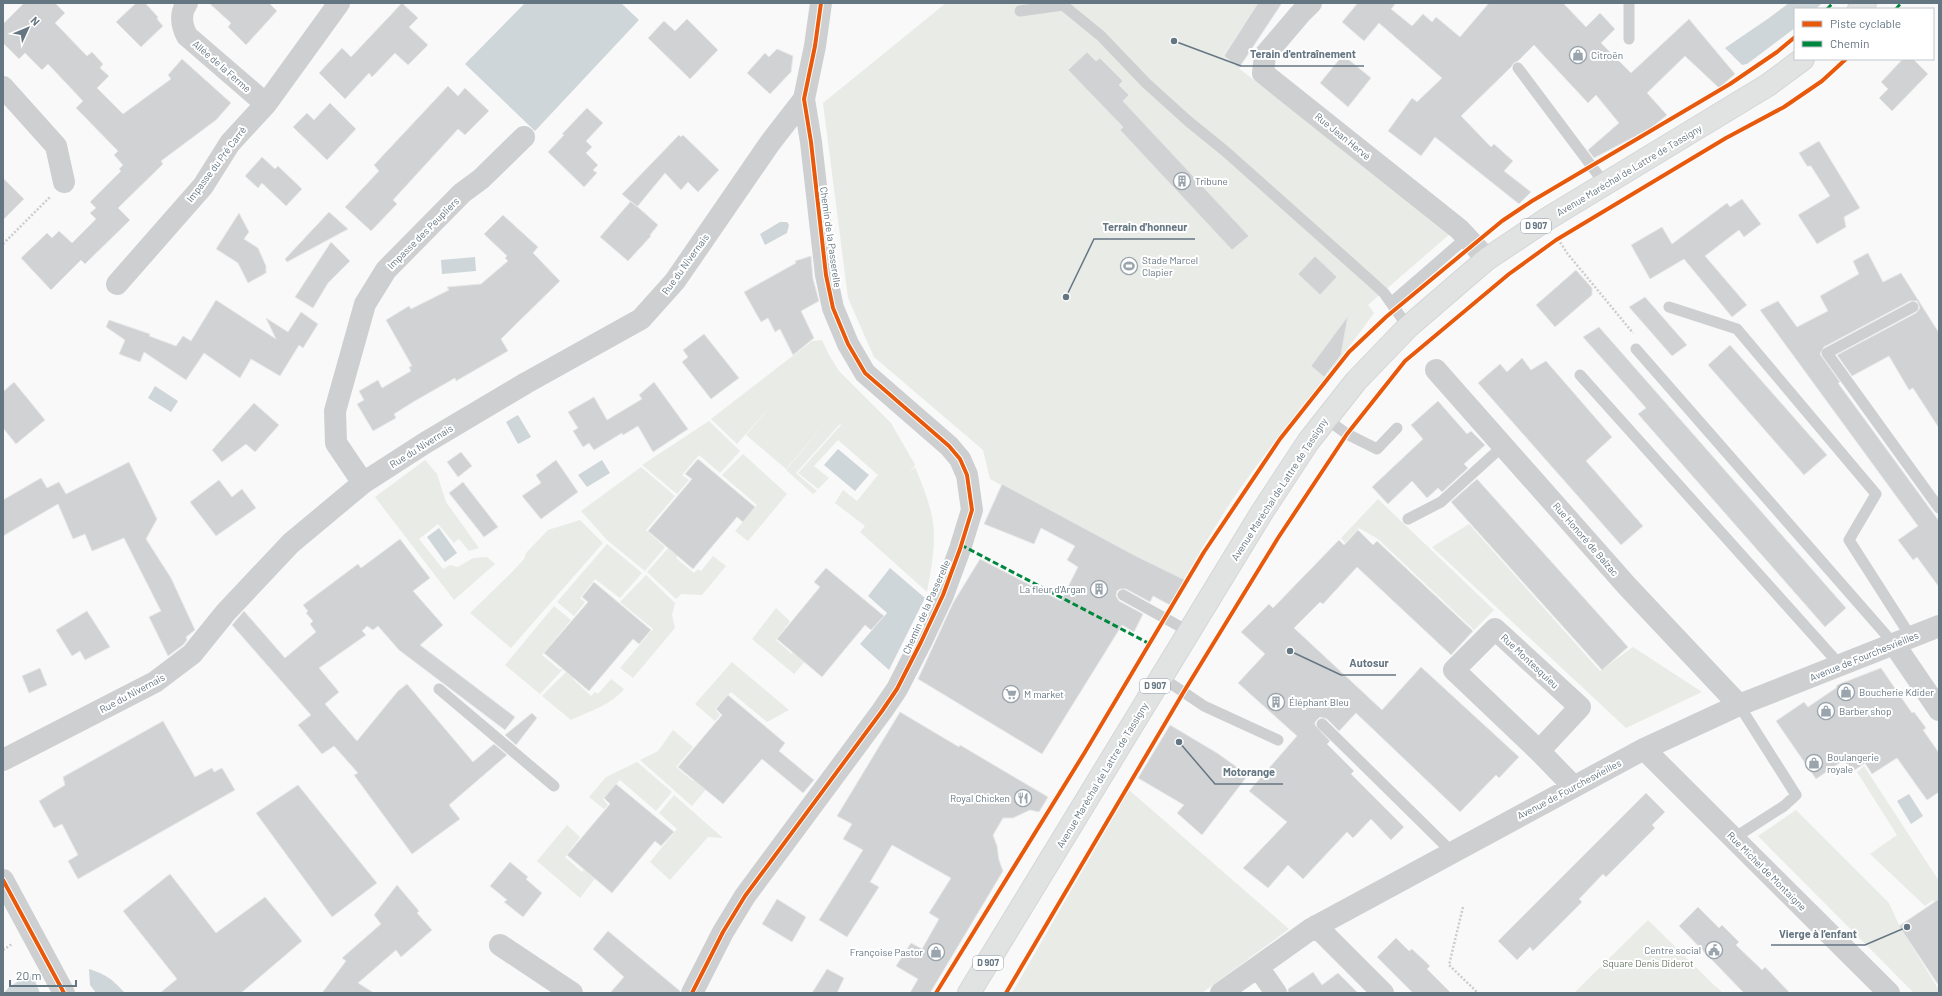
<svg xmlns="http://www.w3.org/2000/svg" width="1942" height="996" viewBox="0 0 1942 996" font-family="Barlow,sans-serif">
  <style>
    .green { fill: #e8ebe6 }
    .water { fill: #ced6d9 }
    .building { fill: #d0d2d3; stroke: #e8e8e8 }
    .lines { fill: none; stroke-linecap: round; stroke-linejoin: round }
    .primary-casing { stroke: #d5d6d7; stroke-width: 24 }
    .path { stroke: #cbcccd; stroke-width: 2.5; stroke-dasharray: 2 2; stroke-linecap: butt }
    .service { stroke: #cecfd0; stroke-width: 11 }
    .minor { stroke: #cecfd0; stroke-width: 22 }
    .primary { stroke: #e1e2e2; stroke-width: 22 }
    .quiet { stroke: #00873e; stroke-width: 3; stroke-dasharray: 6 3; stroke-linecap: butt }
    .cycleway-casing { stroke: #fff; stroke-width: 6 }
    .cycleway { stroke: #e8590c; stroke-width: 4 }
    .labels { text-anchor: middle; stroke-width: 4; stroke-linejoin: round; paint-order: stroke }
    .shield { fill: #fff; stroke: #939fa8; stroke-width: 1 }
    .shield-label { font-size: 9px; font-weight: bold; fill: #657683 }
    .poi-label { font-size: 10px; fill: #657683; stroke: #fff; text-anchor: start }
    .street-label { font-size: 10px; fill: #657683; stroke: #fff }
    .park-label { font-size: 10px; fill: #687a64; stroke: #fff }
    .leader { fill: none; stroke: #657683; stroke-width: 1.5 }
    .callout-dot { fill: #657683; stroke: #fff; stroke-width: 1.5 }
    .callout-label { font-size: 11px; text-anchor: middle; font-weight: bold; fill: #657683; stroke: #fff; stroke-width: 4; stroke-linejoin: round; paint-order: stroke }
  </style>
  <rect width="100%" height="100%" fill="#f9f9f9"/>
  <path class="green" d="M946,3h312l-35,53 228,177 -83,72 6,8c-43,60 -92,116 -135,177 -20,29 -38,60 -56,91l-193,-102 -7,-29 -109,-93 -26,-59 -25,-195z
    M822,340l7,15 10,16 52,52 23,40 1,2 -5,7 5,-5c7,17 15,36 18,55 3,23 -2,48 -6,70l-67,-60 5,-6 -30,-23 8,-13 14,11 21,-26 -40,-35 -24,26 15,12 -11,11 -20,-16 43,-48 17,13 -18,-14 -44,49 21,18 -4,3 -27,-24 50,-60 -50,59 -40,-34 30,-35 -39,44 -26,-25 101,-78z
    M709,421l31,30 -20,22 -21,-18 -17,20 7,5 -12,14 -35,-29z
    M743,454l44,40 -39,47 -13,-10 22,-26 -35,-30z
    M425,460l12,14 9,28 33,46 -10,3 -10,-12 -5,4 -16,-19 -19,15 24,30 7,-4 8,2 15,-9 14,-1 8,7 -41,36 -79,-103z
    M641,467l34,29 -29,34 19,17 -20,24 -38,-31 -26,-29z
    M1378,499l116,111 -20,20 -96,-91 -19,-11 -14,15 -4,-5z
    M580,520l23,23 -92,105 -41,-35 43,-42 11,-12 2,-6 22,-23z
    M1469,524l131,147 33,-24 69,45 -76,36 -194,-181z
    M607,544l35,29 -22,25 -25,-19 -15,19 5,4 -11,14 -17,-14z
    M671,545l9,8 -4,5 18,15 4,-4 3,2 12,-15 13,10 -24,29 -21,-1 -5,5 -29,-27z
    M646,575l29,28 -3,12 3,13 -42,50 -13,-10 33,-39 -33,-27z
    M554,606l17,14 -29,35 18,15 4,-3h1l-25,27 -35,-29z
    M776,608l14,13 -14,19 16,14 4,-4 11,9 -13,15 -42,-35z
    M732,662l57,48 -22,12 -36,-30 -16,17 5,6 -5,6 -20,-17z
    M568,670l7,6 -2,3 18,17 4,-4 3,2 13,-15 13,10c-13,16 -34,22 -53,31l-29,-24z
    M673,730l20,17 -17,20 17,14 4,-4 11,10 -16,19 -52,-46 18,-9z
    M637,762l35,30 -16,19 -36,-31 -17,19 5,6 -4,4 -15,-12 17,-20z
    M1864,766l75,115v28l-6,-9 -8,6 -55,-52 27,-19 -40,-63z
    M1129,790l160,139 -87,64h-190z
    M674,795l49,43 -15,-1 -38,43 -20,-18 27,-33 -18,-16z
    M1796,810l93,93 11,24 39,63v3h-25l-156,-157z
    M567,825l13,12 -15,20 17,15 4,-5 11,9 -17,22 -43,-37z
    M1648,920l67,66 8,7h-149z"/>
  <path class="water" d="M525,3h96l18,17 -104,111 -70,-67z
    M1789,3h33l-6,6h-21v19l-48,36 -5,1 -17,-17 44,-30z
    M780,222h7l2,3 -2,8 -22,12 -5,-11z
    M475,257l1,14 -34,3 -1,-14z
    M155,386l23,15 -7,11 -23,-14z
    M518,415l13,22 -13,7 -12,-22z
    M838,449l31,26 -14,16 -31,-26z
    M602,460l8,13 -23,14 -9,-12z
    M439,528l18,25 -12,9 -18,-25z
    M890,568l35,30 -36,72 -29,-26 27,-31 -19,-17z
    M1909,794l14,22 -12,8 -14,-23z
    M89,969c18,6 23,10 36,24h-29l-6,-8z
    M29,975l7,8 4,10h-36l5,-6z"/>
  <path class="building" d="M24,3h31l10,10 -10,10 32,33 5,-4 11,12 -3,4 9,8 -12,12 26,26 48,-35 -3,-4 14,-16 49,44 -15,17 -55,41 2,3 -45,44 12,12 -45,44 -4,-4 -30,30 -30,-32 26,-25 5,5 7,-7 13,12 24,-24 -6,-6 6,-5 -6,-6 31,-31 -2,-2 4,-4 -9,-10 4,-4 -42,-43 7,-7 -35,-37 -6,6 -17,-17 -6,6 -16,-16v-19z
    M136,3h9l13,14 -1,2 6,7 -22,21 -25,-25z
    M209,3h60l8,8 -31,34 -18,-18 3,-4z
    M402,3l16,15 -9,9 19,18 -20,20 -13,-12 -23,24 -3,-4 -24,26 -26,-26 23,-25 9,9z
    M1258,3h24l-43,65 -15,-12z
    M1356,3h40l-5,6 21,17 11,-12 9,8 4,-5 24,20 29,-34h74l23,24 14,-14 15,16 -14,14 30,30 58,-54 46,55 -16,14 -34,-32 -38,37 20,22 -16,13 -57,30 -6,-8 31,-27 -23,-28 -8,8 -54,-58 -16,16 -4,2 -3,4 -50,49 30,31 3,-3 19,17 -9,10 27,21 -12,12 -84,-67 -14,19 -33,-25 24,-33 5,4 25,-24 -63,-55 -15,18 -22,-19 15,-18z
    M687,19l31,31 -28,29 -42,-41 16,-17 11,10z
    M777,49l16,7 -2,16 -21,22 -23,-21 18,-20 4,4z
    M1087,52l9,9 4,-3 23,23 -4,4 10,10 -6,6 126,135 -17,14 -112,-120 3,-3 -55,-57z
    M1343,55l28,23 -23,29 -28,-24z
    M1903,59h10l15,15 -36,37 -13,-13 9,-9 -7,-7z
    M448,86l10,10 7,-8 24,23 -24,24 -7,-6 -65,71 4,4 -26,27 -26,-24 34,-36 -5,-6z
    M330,103l26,26 -29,31 -34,-33 14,-14 7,7z
    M587,108l16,15 -17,18 6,6 -6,6 12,12 -5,5 4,3 -13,14 -36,-35 16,-17 -2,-1z
    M679,135l2,2 2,-2 36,35 -21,22 -10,-10 -7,8 -16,-17 -28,34 -15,-13z
    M1819,141l41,67 -16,9 2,10 -29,17 -19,-29 32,-19 -19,-30h-4l-8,-13z
    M262,157l13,12 3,-3 24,23 -16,17 -24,-23 -4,5 -13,-12z
    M3,178l21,21 -21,21z
    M1742,199l19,25 -17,13 -5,-7 -34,26 42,49 -15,12 -48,-58 -34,20 -19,-34 31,-18 10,17 55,-41 3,4z
    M631,201l27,24 -8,10 1,1 -23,25 -28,-24z
    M329,212l19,17 -61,33 -2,-3z
    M239,213l10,19 -5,7 14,9 8,18v7l-18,10 -10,-20 -22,-14z
    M503,215l35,32 -5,6 27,28 -59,58 7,12 -52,30 -1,-3 -42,24 -19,12 2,4 -23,13 -16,-27 7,-4 -5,-9 19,-11 4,8 29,-17 -2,-4 3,-1 -26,-46 23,-14 2,3 38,-19 -2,-3 34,-3 27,-23 -3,-3 2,-2 -23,-22z
    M331,242l19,19 -22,22 -15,25 -18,-11z
    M1868,253l15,29 18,-9 38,60v95l-26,-40 -4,2 -20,-34 -37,20 -15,-21 79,-42 4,-5 -3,-7h-7l-86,46 -4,7 20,28 -2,1 101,138v66l-22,-30 -4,3 -15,-20 20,-14 -158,-216 18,-9 19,26 31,-16 -8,-15 39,-22 -6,-13z
    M811,256l2,23 6,22 -18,10 13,27 -21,17 -13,-26 -5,3 -7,-14 -7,4 -17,-30 52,-29 -1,-2z
    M1315,256l22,21 -17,18 -22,-21z
    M1576,270l16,18v7l-37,32 -19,-22z
    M1645,297l42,48 -15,11 -43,-49z
    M216,300l60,39 -10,-21 22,14 13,-20 17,12 -15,24 -4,-3 -19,31 -29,-17 -11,19 -36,-25 -18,27 -42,-28 -4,10 -21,-8 6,-14 -19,-13 3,-7 41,14 -1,2 27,10 7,-10 8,5z
    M1348,316l-7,39 -17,22 -13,-11z
    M1599,327l247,281 -21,19 -187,-213 8,-6 -63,-71z
    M704,334l35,44 -28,21 -29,-37 6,-5 -5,-7z
    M1730,345l97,110 -23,20 -96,-110z
    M1522,358l9,12 15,-9 66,76 -26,24 57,65 -22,19 -143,-162 22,-19 7,8z
    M14,382l31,38 -29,24 -13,-16v-36z
    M654,382l34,47 -35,23 -15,-26 -15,9 -1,-2 -28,17 -5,-7 -6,4 -10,-16 5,-3 -10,-16 26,-15 13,23 35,-21 -3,-4z
    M1438,401l29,33 4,-3 14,14 -21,19 4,4 -26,24 -4,-4 -11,10 -15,-17 -24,23 -16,-17 51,-48 -12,-14z
    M254,403l25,22 -24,27 -9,-8 -24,18 -10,-12z
    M461,452l11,14 -14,11 -11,-15z
    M698,459l57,48 -12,15 -6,-5 -44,52 -45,-38 44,-52 -7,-5z
    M556,460l22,32 -37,27 -19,-23 19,-13 -5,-8z
    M129,462l28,57 -11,20 25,39 24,52 -9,7 1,3 -4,5 -15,11 -19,-39 12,-6 -37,-73 -32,13 -7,-17 -12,5 -15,-35 -55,32v-36l38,-22 6,10 12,-6 7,12z
    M1477,479l151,168 -26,23 -151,-168z
    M219,480l13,17 10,-8 14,19 -40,28 -26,-34z
    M463,482l35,45 -14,10 -35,-44z
    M1002,484l134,72 49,24 -15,25 -17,-9 -3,6 -24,-13h-6l-3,2 -1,5 3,5 24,13 -9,18 -12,-7 -80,129 -124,-75 35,-76 27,-44 81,42 17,-34 -11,-7 8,-14 -34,-18 -7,16 -50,-20z
    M1358,530l15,15 4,-4 96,90 -22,24 -94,-88 -34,37 -3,-2 -26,26 88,82 39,-43 98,90 -20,21 -3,-3 -36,37 -104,-99 -17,18 -12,-12 -7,-2 -5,5v3l15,16 -3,3 27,27 -3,3 53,53 -13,13 -20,-21 -18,19 -6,-6 -44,47 -15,-14 -20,23 -25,-20 44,-46 -38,-31 48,-55 -59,-53 27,-29 -24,-22 28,-28 4,4 66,-68 5,5z
    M400,539l30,39 -17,13 30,34 -23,20 95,72 -10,13 -106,-80 -21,-24 -5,4 -6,-4 -5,5 4,4 -47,33 20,24 -14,12 32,37 41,-50 9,-7 66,78 21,-18 13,11 -58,50 11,14 -48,35 -58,-79 4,-2 -24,-27 -12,8 -24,-29 13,-10 -79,-90 12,-14 41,47 31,-26 -6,-8 3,-3 -7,-8 2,-2 -5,-6 55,-41 3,4z
    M826,568l58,48 -13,14 -6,-5 -43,52 -45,-38 43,-52 -6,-5z
    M594,582l57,48 -12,14 -6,-5 -44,52 -45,-38 44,-51 -6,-5z
    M87,611l23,36 -25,13 -5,-9 -8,5 -16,-26z
    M40,668l7,17 -18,8 -7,-17z
    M1881,668l31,45 2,-1 12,16 -3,2 16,23v39l-12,8 -30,-42 -25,16 -7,-11 -13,9 -8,-12 -28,19 -40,-58 28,-19 4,5 28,-19 1,-3z
    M728,695l57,48 -6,8 35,29 -11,13 -41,-34 -39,45 -45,-37 44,-52 -6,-6z
    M900,712l59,35 1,-2 88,52 -9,15 -9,-2 -17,8h-10l-10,17 4,11 2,14 4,11 -73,122h-20l8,-14 -22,-13 15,-23 11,6 17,-30 -10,-6 22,-35 -59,-33 -22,37 9,5 -32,50 -28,-17 44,-70 -20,-11 9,-15 -15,-8z
    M532,713l5,5 -21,27 -11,-10z
    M163,721l32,56 17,-9 2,4 8,-4 13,22 -157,89 -10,-18 10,-6 -16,-31 -8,4 -15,-27 26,-16 -2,-8z
    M1170,725l47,28 31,22 -46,60 -25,-22 7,-8 -46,-27z
    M616,784l58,48 -13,14 -6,-5 -43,52 -45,-38 43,-51 -6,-6z
    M298,785l79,98 -45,34 -76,-104z
    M1646,793l19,19 -13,13 3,3 -49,49 -3,-3 -24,25 3,3 -49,49 -3,-4 -13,13 -19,-19z
    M510,862l18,15 -2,2 16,14 -19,24 -19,-15 3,-2 -17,-14z
    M170,874l46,59 49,-36 37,44 -61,52h-81l17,-14 -54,-68z
    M397,885l22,26 -2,2 15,17 -31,27 -5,-7 -38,33 16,10h-52l24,-32 -4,-3 39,-34 -7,-9z
    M777,899l29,18 -14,25 -30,-18z
    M1939,899v87l-40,-60z
    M1698,907l21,21 3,-3 17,17 -3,3 26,25 3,-3 25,26h-46l-65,-67z
    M608,931l72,60v2h-70l14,-16 -31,-28z
    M1396,938l13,13 3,-2 18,17 -3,3 24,24h-38l-36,-36z
    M827,969l17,9 -7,15h-25z
    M1313,972l9,13 16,-12 20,20h-70v-4z"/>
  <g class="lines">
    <g class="primary-casing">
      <path id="primary" d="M1859,9l6,-6
        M969,993l293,-481 46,-70 48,-61 52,-54 79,-68 60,-40 221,-134 35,-26"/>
    </g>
    <path class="path" d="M1558,239l9,14 66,80
      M3,244l47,-47
      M1463,907l-14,58 29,28
      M3,950l9,-6"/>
    <path class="service" d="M1629,3v36
      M1020,11l43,-6 38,31 45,47 42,38 37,30 147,131 12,11 24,34
      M1518,68l87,116
      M1391,303l76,-66
      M1669,307l68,22 139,165 -27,46 62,97
      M1913,307l-86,46 112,155
      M1636,349l258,295
      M1580,375l260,290
      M1325,418l22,16 30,15 20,-21
      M1408,519l33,-17 63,-57
      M1123,595l65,36
      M1161,677l43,29 74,34
      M439,689l115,97
      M1322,724l130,128
      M1734,838l50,-32 12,-11 -57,-90"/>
    <path class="minor" d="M187,3c-7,10 -6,22 0,33l79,68
      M1311,3l-11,11 -35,41 -2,18 196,156 28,30
      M3,87l53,59 8,36
      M117,284l86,-98 27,-43 36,-39 73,-101
      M1436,370l191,216 112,119
      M363,483l-27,-40 -1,-32 30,-107 21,-34 76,-77 19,-14 43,-42
      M1894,644l45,66
      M1644,749l245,244
      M1539,751l41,-44 -85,-78 -41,41 85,81 35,36
      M3,760l152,-78 37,-28 34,-42 65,-69 72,-60 62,-40 101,-60 115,-64 34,-38 95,-138 34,-44
      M3,880l61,113
      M1316,926l67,67
      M500,945l72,48
      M1258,967l18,26
      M692,993l31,-61 22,-36 137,-185 15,-22 24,-47 22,-47 17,-46 12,-39 -5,-35 -7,-16 -11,-13 -84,-73 -17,-29 -15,-36 -7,-33 -15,-133 -7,-43 11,-53 6,-43
      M1221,993l90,-64 333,-180 95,-44 200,-79"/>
    <use href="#primary" class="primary"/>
    <path class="quiet" d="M1827,9l6,-6
      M1896,9l5,-6
      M961,545l189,99"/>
    <g class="cycleway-casing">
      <path id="cycleway" d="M3,880l61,113
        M692,993l31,-61 22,-36 137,-185 15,-22 24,-47 22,-47 17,-46 12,-39 -5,-35 -7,-16 -11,-13 -84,-73 -17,-29 -15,-36 -7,-33 -15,-133 -7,-43 11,-53 6,-43
        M936,993l149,-241 119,-200 76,-113 69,-87 37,-35 116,-96 30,-20 198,-117 47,-32 18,-15
        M1006,993l177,-300 95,-155 69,-104 58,-73 104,-87 47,-34 170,-102 58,-31 38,-26 24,-22"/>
    </g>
    <use href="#cycleway" class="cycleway"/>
  </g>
  <defs>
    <g id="shop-ring" transform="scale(0.9)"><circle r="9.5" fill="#fff" stroke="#99a4ac" stroke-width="1.5"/><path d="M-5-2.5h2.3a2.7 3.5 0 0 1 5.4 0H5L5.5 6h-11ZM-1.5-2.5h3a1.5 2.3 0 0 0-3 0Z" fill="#99a4ac"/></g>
    <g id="building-ring" transform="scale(0.9)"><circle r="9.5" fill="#fff" stroke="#99a4ac" stroke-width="1.5"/><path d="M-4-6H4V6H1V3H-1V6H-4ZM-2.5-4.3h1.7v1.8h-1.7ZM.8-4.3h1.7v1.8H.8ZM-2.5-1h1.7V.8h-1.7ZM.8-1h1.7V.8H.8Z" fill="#99a4ac"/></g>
    <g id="stadium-ring" transform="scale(0.9)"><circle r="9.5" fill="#fff" stroke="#99a4ac" stroke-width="1.5"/><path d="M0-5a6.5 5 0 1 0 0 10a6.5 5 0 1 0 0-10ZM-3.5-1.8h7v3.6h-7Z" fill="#99a4ac"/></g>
    <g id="supermarket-ring" transform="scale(0.9)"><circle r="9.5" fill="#fff" stroke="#99a4ac" stroke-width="1.5"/><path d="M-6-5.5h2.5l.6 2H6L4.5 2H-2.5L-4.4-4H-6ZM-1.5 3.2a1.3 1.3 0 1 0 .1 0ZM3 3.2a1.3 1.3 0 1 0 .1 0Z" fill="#99a4ac"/></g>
    <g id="restaurant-ring" transform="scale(0.9)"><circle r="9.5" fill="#fff" stroke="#99a4ac" stroke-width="1.5"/><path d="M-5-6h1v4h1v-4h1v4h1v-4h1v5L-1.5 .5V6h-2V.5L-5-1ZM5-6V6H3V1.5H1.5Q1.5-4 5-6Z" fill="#99a4ac"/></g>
    <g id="civic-ring" transform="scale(0.9)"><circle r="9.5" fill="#fff" stroke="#99a4ac" stroke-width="1.5"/><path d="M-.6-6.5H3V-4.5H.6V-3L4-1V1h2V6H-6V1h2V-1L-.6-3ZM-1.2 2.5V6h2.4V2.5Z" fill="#99a4ac"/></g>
  </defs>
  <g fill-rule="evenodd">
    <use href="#shop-ring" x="1578" y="55"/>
    <use href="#building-ring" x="1182" y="181"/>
    <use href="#stadium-ring" x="1129" y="266"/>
    <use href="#building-ring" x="1099" y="589"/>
    <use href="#shop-ring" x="1846" y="692"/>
    <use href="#supermarket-ring" x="1011" y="694"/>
    <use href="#building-ring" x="1276" y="702"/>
    <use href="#shop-ring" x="1826" y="711"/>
    <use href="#shop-ring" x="1814" y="763"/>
    <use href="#restaurant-ring" x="1023" y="798"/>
    <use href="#civic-ring" x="1714" y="950"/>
    <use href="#shop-ring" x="936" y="952"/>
  </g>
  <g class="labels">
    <g class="shield">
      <rect x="1521" y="219" width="30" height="14" rx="3"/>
      <rect x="1140" y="679" width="30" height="14" rx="3"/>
      <rect x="973" y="956" width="30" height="14" rx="3"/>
    </g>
    <g class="shield-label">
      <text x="1536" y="229">D 907</text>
      <text x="1155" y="689">D 907</text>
      <text x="988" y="966">D 907</text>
    </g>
    <g class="poi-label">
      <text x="1591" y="59">Citroën</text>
      <text x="1195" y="185">Tribune</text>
      <text x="1142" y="264">Stade Marcel<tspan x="1142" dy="12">Clapier</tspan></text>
      <text x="1086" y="593" text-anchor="end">La fleur d'Argan</text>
      <text x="1859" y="696">Boucherie Kdider</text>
      <text x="1024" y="698">M market</text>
      <text x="1289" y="706">Éléphant Bleu</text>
      <text x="1839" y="715">Barber shop</text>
      <text x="1827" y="761">Boulangerie<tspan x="1827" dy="12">royale</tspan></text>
      <text x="1010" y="802" text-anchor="end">Royal Chicken</text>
      <text x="1701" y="954" text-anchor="end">Centre social</text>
      <text x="923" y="956" text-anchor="end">Françoise Pastor</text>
    </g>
    <g class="street-label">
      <text transform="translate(222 66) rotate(41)" y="4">Allée de la Ferme</text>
      <text transform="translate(1343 136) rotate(39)" y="4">Rue Jean Hervé</text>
      <text transform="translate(216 164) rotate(-53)" y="4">Impasse du Pré Carré</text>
      <text transform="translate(1629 170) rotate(-31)" y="4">Avenue Maréchal de Lattre de Tassigny</text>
      <text transform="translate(423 233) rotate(-45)" y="4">Impasse des Peupliers</text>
      <text transform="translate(831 237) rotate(82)" y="4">Chemin de la Passerelle</text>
      <text transform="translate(685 264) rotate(-54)" y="4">Rue du Nivernais</text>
      <text transform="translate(421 446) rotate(-32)" y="4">Rue du Nivernais</text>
      <text transform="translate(1279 489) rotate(-57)" y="4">Avenue Maréchal de Lattre de Tassigny</text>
      <text transform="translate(1586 539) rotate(49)" y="4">Rue Honoré de Balzac</text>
      <text transform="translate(926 607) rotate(-66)" y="4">Chemin de la Passerelle</text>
      <text transform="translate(1864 656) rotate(-22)" y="4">Avenue de Fourchesvieilles</text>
      <text transform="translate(1530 661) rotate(43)" y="4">Rue Montesquieu</text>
      <text transform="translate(132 693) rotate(-28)" y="4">Rue du Nivernais</text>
      <text transform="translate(1102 775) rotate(-59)" y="4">Avenue Maréchal de Lattre de Tassigny</text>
      <text transform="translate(1569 789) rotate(-28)" y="4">Avenue de Fourchesvieilles</text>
      <text transform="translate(1767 871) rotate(45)" y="4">Rue Michel de Montaigne</text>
    </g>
    <g class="park-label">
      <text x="1648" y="967">Square Denis Diderot</text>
    </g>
  </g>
  <path class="leader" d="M1174 41L1241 66H1364M1066 297L1094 239H1195M1290 651L1341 675H1396M1179 742L1215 784H1283M1907 927L1865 945H1771"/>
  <g class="callout-dot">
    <circle cx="1174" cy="41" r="4"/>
    <circle cx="1066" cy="297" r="4"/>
    <circle cx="1290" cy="651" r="4"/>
    <circle cx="1179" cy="742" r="4"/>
    <circle cx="1907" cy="927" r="4"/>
  </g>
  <g class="callout-label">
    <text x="1303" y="58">Terain d'entraînement</text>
    <text x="1145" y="231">Terrain d'honneur</text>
    <text x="1369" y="667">Autosur</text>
    <text x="1249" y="776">Motorange</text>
    <text x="1818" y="938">Vierge à l’enfant</text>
  </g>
  <rect width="1942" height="996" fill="none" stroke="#657683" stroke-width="8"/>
  <rect x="1794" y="8" width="140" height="52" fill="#ffffff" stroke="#c1c8cd"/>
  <rect x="1802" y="21" width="20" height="6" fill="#e8590c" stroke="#c1c8cd"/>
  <text x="1830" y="28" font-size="12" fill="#657683">Piste cyclable</text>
  <rect x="1802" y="41" width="20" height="6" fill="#00873e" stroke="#c1c8cd"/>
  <text x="1830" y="48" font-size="12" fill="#657683">Chemin</text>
  <g transform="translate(28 28) rotate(46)" stroke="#ffffff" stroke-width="3" paint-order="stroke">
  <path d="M0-3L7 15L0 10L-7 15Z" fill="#657683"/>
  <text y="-6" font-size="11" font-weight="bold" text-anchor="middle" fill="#657683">N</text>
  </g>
  <path d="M10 980v6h66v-6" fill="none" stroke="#657683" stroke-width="2"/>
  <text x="16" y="980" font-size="12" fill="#657683" stroke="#ffffff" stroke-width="3" paint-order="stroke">20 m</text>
</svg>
